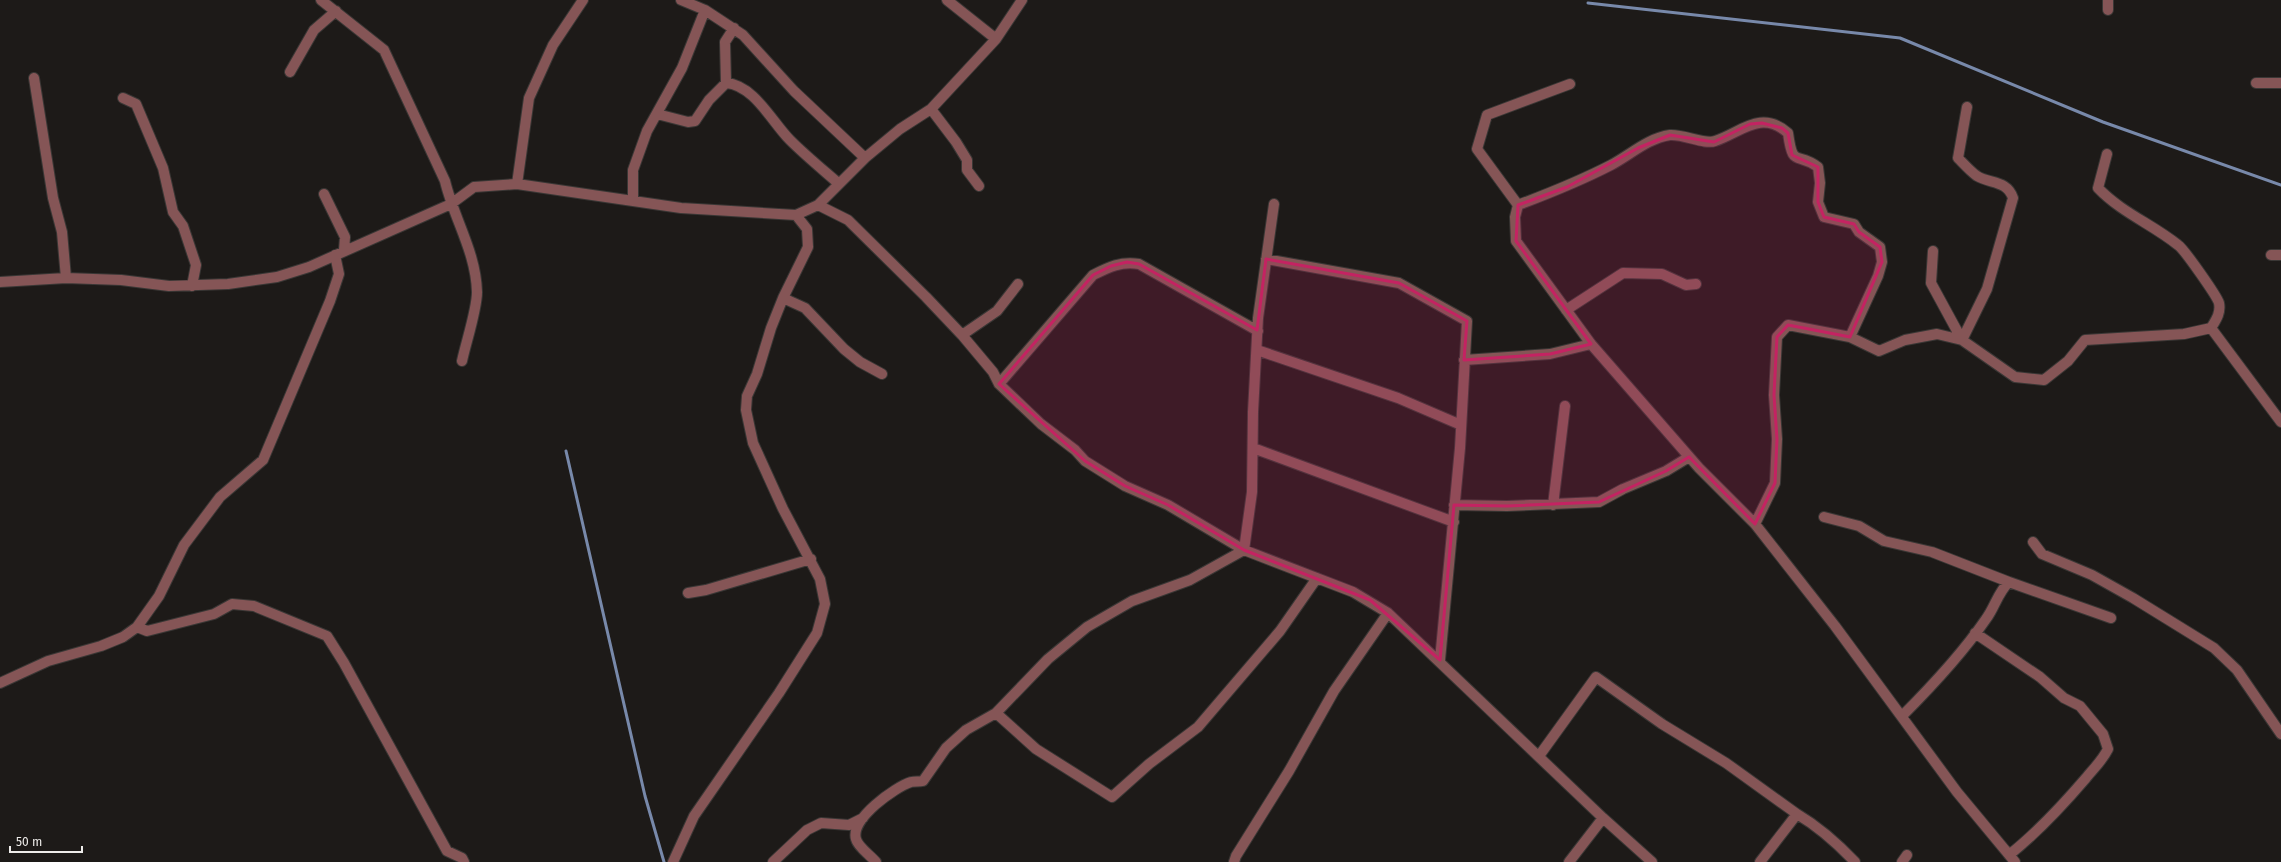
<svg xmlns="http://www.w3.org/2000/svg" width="2281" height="862" viewBox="0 0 2281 862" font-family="'Fira Sans',sans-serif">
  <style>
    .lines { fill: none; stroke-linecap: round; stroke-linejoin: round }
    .stream { stroke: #7889aa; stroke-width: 3 }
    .minor-casing { stroke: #3a3735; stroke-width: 12 }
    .minor { stroke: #855556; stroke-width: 10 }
    .marked { fill: #c42362; fill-opacity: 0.2; stroke: #c42362; stroke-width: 3; stroke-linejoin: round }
  </style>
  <rect width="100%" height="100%" fill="#1d1a18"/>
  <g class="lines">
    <path class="stream" d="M1588,3l312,35 203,84 178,63
      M566,451l79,345 19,66"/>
    <g class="minor-casing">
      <path id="minor" d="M321,0l63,50 61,131c9,38 31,71 32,111 0,18 -11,50 -15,69
        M681,0l24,10 38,25 51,56 71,67
        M947,0l49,39
        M2108,0v10
        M290,72l24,-42 22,-19
        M34,78l19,120 9,34 4,46
        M726,83l-1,-41 9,-14
        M2256,83h25
        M1570,84l-83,31 -10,34 41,56 -3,12 1,24 75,103 108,124 56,56 80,102 122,166 58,70
        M123,98l13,6 27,64 10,44 10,14 13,39 -4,21
        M931,109l25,33 11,18v10l12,16
        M657,114l31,8 7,-1 14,-21 17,-17c28,2 46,39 64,57 15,15 32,29 48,43
        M2107,154l-9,34c24,25 54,36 80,57 6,4 39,51 41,58 2,10 -3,17 -8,25
        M517,184l12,-86 24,-53 30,-45
        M324,194l21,43 -1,13
        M633,201v-31l14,-39 35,-63 23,-58
        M818,205l30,15 78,77 36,38 31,37 6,12 42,40 34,26 10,11 40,25 43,19 76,45 109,42 35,21 215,205 49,44
        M1518,205c32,-12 62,-24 93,-40 19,-10 37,-27 59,-30 14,-1 35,10 45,6 25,-8 46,-32 73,-8 5,36 8,18 30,34l2,16 -2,19 6,15 30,7 5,8 21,15 2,15 -4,14 -28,61
        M1933,251l-2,32 31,57 25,-51 26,-91c-6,-18 -23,-14 -36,-22 -7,-5 -13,-12 -19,-18l9,-51
        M2271,255h10
        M1266,259l133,24 68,38 -7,127 -20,212
        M0,282l66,-4 55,2 48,6 59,-2 49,-7 32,-10 142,-63 23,-17 43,-3 164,24 115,7 22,-10 47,-47 35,-29 31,-20 65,-70 26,-39
        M783,298l22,10 39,41 16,13 22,12
        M1566,310l57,-37 39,1 24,11 10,-1
        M962,335l35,-24 21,-27
        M1257,350l141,48 63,27
        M1464,360l86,-6 41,-10
        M999,384l94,-109c16,-8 28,-14 46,-11l119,67
        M1253,448l201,74
        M1454,505l53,1 92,-4 24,-13 43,-18 23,-14
        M1553,505l12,-99
        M1824,517l35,9 25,15 48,11 77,30
        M1755,524l20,-41 2,-44 -3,-44 3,-58 11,-12 62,12 29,14 26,-11 32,-6 25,6 53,37 29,3 24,-19 17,-21 99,-6 27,-6 70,94
        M2033,542l9,12 50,21 41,23 81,50 23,22 44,64
        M688,593l18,-3 105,-31
        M137,627l10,4 67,-17 18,-10 22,2 73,30 17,27 103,188 15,7 2,4
        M1975,633l65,44 24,21 16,8 23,28 5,15c-6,12 -14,19 -22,29 -24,28 -48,54 -77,77
        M0,683l48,-22 53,-15 22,-9 14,-10 22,-31 25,-51 36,-48 43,-37 67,-159 9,-27 -4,-19
        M996,713l40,36 76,48 37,-33 49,-37 82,-96 37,-53
        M1902,716c30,-30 60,-62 84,-97 9,-12 12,-27 23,-37l102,36
        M1539,756l57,-79 66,47 64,39 71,51
        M673,862l21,-46 85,-123 38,-60 8,-29 -5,-25 -37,-70 -30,-66 -7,-33 1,-14 10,-22 14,-46 12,-30 25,-51 -1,-18 -11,-14
        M773,862l34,-32 14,-7 28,2 14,-7
        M876,862c-6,-7 -18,-15 -20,-23 -6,-20 39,-52 55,-57 4,-1 8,0 12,-1l23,-33 20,-18 30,-17 52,-54 39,-32 45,-26 58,-21 54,-30 8,-58 1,-80 5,-94 16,-114
        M1234,862l2,-6 53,-85 45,-80 54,-78
        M1569,862l34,-44
        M1760,862l37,-48c22,13 40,29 58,48
        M1902,862l5,-7"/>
    </g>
    <use href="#minor" class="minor"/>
  </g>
  <path class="marked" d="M1762,123l20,5 6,5 4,22 26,12v35l6,15 30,7 5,8 21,15 2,15 -32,75 -62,-12 -11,12 -3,58 3,44 -2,44 -20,41 -66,-67 -23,14 -67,31 -92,4 -53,-1 -14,155 -70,-60 -126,-50 -76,-45 -43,-19 -40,-25 -86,-77 94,-109 18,-9 16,-4 12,2 118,66 9,-71 133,24 68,38 -3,39 86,-6 41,-10 -75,-103 2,-36 49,-18 71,-39 32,-13 44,7 36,-18z"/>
  <path d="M10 846v6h72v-6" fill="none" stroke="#eeecea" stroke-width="2"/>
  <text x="16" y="846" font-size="12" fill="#eeecea" stroke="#1d1a18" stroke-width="3" paint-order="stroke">50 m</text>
</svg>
